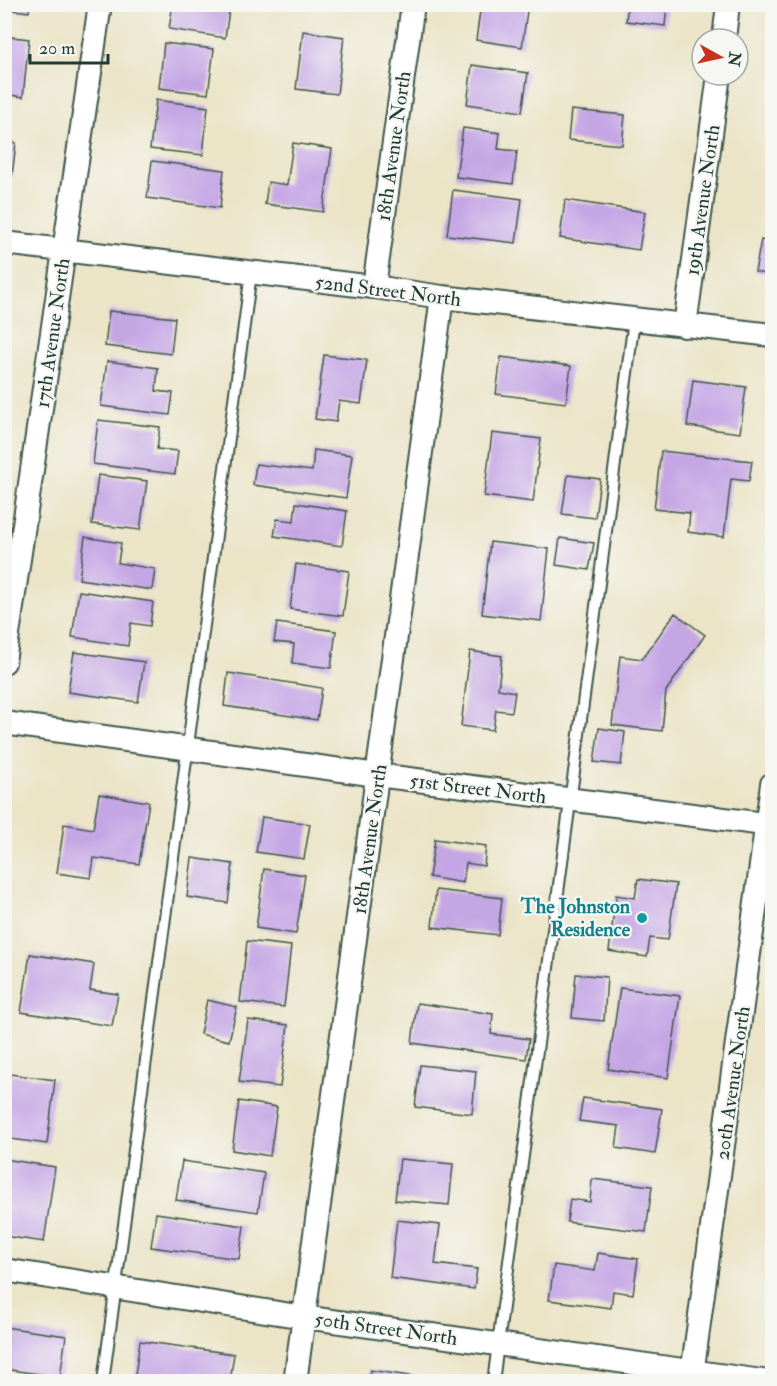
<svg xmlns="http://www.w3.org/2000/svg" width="777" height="1386" viewBox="0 0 777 1386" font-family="'IM FELL Double Pica',serif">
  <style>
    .building { fill: #c5a6e5 }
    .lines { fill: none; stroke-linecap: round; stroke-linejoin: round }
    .lane-casing { stroke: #3e564a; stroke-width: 14 }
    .street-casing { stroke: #3e564a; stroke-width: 26 }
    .lane { stroke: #fff; stroke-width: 10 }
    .street { stroke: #fff; stroke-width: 22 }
    .culture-dot { fill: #0f9aa8; stroke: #f6f6f2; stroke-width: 2 }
    .labels { text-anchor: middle; stroke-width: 4.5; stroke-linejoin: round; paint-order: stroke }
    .street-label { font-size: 20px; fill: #1f3d34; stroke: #f6f6f2 }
    .culture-label { font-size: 20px; font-weight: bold; fill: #0d838f; stroke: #f6f6f2; text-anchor: end }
  </style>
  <rect width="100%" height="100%" fill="#f6f6f2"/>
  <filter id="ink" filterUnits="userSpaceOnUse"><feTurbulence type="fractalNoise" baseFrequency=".0167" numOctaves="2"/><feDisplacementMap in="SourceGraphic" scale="12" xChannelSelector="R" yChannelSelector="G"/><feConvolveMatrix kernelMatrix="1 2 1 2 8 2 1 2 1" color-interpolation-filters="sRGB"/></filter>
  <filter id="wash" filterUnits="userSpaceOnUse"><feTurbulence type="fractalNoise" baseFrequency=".008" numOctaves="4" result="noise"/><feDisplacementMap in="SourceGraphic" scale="24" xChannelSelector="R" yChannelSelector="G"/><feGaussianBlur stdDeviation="1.35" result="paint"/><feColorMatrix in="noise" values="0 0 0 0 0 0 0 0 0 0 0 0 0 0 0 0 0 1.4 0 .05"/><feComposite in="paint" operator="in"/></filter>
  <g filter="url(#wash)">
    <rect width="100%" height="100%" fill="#ebe4c7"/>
    <g id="blocks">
      <path class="building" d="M4,4h26l-1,8 -25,-3z
        M173,4h57l-5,34 -56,-9z
        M481,4h47l-6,43 -46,-7z
        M628,4h39l-2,22 -39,-5z
        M303,31l41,6 -7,57 -41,-5z
        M4,36l25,3 -6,58 -19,-3z
        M164,43l50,6 -6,45 -49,-6z
        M472,65l56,8 -6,39 -55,-8z
        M156,100l52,7 -5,48 -53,-6z
        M571,110l54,5 -3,30 -54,-5z
        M463,128l37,5 -2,16 19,2 -4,33 -57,-7z
        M4,141l12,2 -4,33 -8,-1z
        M293,143l39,6 -9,63 -58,-8 3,-22 19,3z
        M771,153l1,1v16h-3z
        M152,161l72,9 -4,38 -73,-10z
        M453,190l69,9 -6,44 -69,-8z
        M565,200l80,12 -6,38 -79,-12z
        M761,240l11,2v33l-17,-3z
        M109,311l66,7 -4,36 -66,-8z
        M324,355l43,5 -6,44 -22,-3 -3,21 -21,-3z
        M501,357l70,9 -5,37 -70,-9z
        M107,361l51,7 -2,23 17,2 -3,22 -69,-9z
        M693,380l53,7 -6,46 -53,-7z
        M98,420l62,7 -3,22 21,2 -3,23 -82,-10z
        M492,433l49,6 -8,63 -49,-6z
        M314,450l38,5 -6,43 -93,-13 3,-21 56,7z
        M661,451l91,10 -3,20 -18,-2 -7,58 -36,-5 2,-19 -36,-4z
        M98,475l49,6 -7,49 -48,-6z
        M568,475l32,4 -5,39 -33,-4z
        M296,503l51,8 -5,35 -68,-10 3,-17 17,2z
        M85,537l36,6 -3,20 37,6 -3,21 -73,-11z
        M560,538l34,5 -5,27 -33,-5z
        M490,542l59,7 -8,72 -59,-7z
        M296,564l53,7 -6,45 -53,-7z
        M79,591l74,11 -3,24 -19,-3 -3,23 -56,-9z
        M675,613l30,22 -39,56 -4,40 -50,-6 8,-69 22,3z
        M277,623l59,8 -5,37 -39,-5 2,-19 -20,-2z
        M470,651l32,5 -4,33 17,3 -3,20 -16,-2 -3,20 -32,-4z
        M74,652l70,10 -6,40 -70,-10z
        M228,673l94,15 -5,32 -93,-14z
        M599,728l26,4 -4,33 -27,-3z
        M99,794l50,8 -10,62 -45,-6 -3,20 -34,-5 7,-49 29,5z
        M262,817l48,7 -6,35 -48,-7z
        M435,839l51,7 -2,20 -18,-3 -3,20 -34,-6z
        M192,858l41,6 -5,39 -41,-6z
        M264,869l41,6 -9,59 -40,-6z
        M638,879l38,5 -8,56 -18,-2 -3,19 -38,-6 7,-56 19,3z
        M436,890l66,8 -4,37 -66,-8z
        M247,941l44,5 -7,61 -44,-5z
        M30,954l64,10 -4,26 28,4 -6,32 -91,-14z
        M576,974l31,3 -3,44 -32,-3z
        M620,988l60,8 -12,82 -60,-9z
        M207,1000l30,7 -8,34 -29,-7z
        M417,1003l76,11 -2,20 38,5 -3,20 -114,-16z
        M248,1020l40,5 -8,62 -41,-5z
        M420,1065l56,6 -4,43 -57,-7z
        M10,1074l45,6 -8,64 -43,-6v-20z
        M583,1098l79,11 -7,45 -39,-6 3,-22 -40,-5z
        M239,1101l38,6 -7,49 -38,-6z
        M4,1159l51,8 -11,75 -40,-6z
        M400,1159l53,5 -4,41 -54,-5z
        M182,1161l82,12 -6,39 -82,-12z
        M592,1179l60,7 -6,46 -79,-10 3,-23 20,3z
        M156,1213l88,13 -5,33 -88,-12z
        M397,1220l43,5 -5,39 42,5 -3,20 -84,-11z
        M598,1253l40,6 -5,35 -20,-3 -2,17 -62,-8 5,-35 41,6z
        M771,1301h1v32l-5,-1z
        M4,1327l62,9 -6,41 -56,-8z
        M140,1341l94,13 -4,28h-77v-4l-18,-3z
        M370,1370l66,10v2h-68z"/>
    </g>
  </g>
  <g filter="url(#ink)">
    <use href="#blocks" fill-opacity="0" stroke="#3e564a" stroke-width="1.5"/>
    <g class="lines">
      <g class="lane-casing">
        <path id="lane" d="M103,1382l148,-1109
          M493,1382l141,-1062"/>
      </g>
      <g class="street-casing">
        <path id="street" d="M724,39l4,-35
          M4,243l370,44 68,10 330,38
          M374,287l39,-283
          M685,326l34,-251
          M4,662l96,-658
          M4,723l373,52 395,50
          M4,1270l300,47 465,65
          M295,1382l147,-1085
          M691,1382l81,-598"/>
      </g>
      <use href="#lane" class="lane"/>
      <use href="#street" class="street"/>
    </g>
  </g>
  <circle class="culture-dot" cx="642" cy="918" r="6"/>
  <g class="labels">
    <g class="street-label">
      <text transform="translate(393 146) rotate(-82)" y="7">18th Avenue North</text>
      <text transform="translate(702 200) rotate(-82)" y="7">19th Avenue North</text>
      <text transform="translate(388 290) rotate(7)" y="7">52nd Street North</text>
      <text transform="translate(52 333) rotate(-82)" y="7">17th Avenue North</text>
      <text transform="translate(478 788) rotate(7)" y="7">51st Street North</text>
      <text transform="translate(369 839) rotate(-82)" y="7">18th Avenue North</text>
      <text transform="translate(732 1083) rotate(-82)" y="7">20th Avenue North</text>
      <text transform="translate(386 1328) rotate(8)" y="7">50th Street North</text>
    </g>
    <g class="culture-label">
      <text x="630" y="913">The Johnston<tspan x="630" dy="23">Residence</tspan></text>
    </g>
  </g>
  <rect width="777" height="1386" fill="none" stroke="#f6f6f2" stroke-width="24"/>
  <g transform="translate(720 57) rotate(98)"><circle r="28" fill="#f6f6f2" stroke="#a0aca6" stroke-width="1.5"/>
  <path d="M0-4.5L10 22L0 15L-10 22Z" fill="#c8321e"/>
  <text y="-9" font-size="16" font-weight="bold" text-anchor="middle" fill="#1f3d34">N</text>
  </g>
  <path d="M30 54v9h78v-9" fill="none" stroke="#1f3d34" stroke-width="3"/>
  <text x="39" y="54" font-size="18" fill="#1f3d34" stroke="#f6f6f2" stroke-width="4.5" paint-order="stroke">20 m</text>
</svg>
